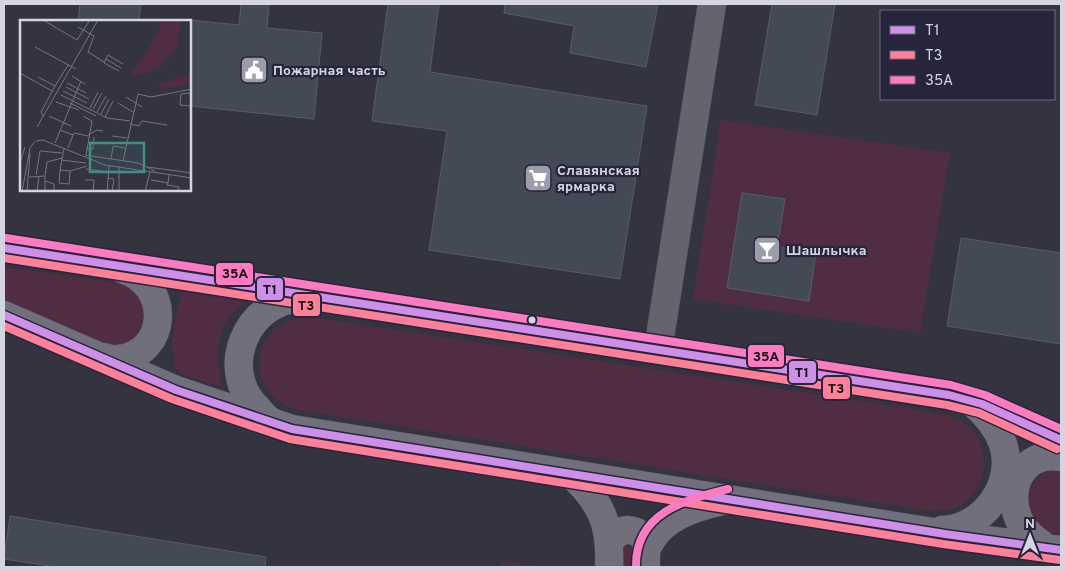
<svg xmlns="http://www.w3.org/2000/svg" width="1065" height="571" viewBox="0 0 1065 571" font-family="Overpass,sans-serif">
  <style>
    .green { fill: #512d44 }
    .building { fill: #444956; stroke: #585c67 }
    .lines { fill: none; stroke-linecap: round; stroke-linejoin: round }
    .minor-casing { stroke: #51515c; stroke-width: 29 }
    .major-casing { stroke: #51515c; stroke-width: 29 }
    .minor { stroke: #64646e; stroke-width: 28 }
    .major { stroke: #726f7c; stroke-width: 28 }
    .bus-1-casing { stroke: #26253b; stroke-width: 11 }
    .bus-2-casing { stroke: #26253b; stroke-width: 11 }
    .bus-3-casing { stroke: #26253b; stroke-width: 11 }
    .bus-1 { stroke: #ce8fe9; stroke-width: 8 }
    .bus-2 { stroke: #ff8098; stroke-width: 8 }
    .bus-3 { stroke: #fe7ac1; stroke-width: 8 }
    .bus-dot { fill: #d4d4e3; stroke: #26253b; stroke-width: 2 }
    .labels { text-anchor: middle; stroke-width: 4.5; stroke-linejoin: round; paint-order: stroke }
    .poi-label { font-size: 14px; font-weight: bold; fill: #d4d4e3; stroke: #26253b; text-anchor: start }
    .inset-road { fill: none; stroke: #747482; stroke-width: 1 }
    .view { fill: #408e8b; fill-opacity: 0.15; stroke: #408e8b; stroke-width: 2.5 }
    .inset-edge { fill: none; stroke: #d4d4e3; stroke-width: 2.5 }
    .line-badge { stroke: #26253b; stroke-width: 2 }
    .pale-badge-label { font-size: 14px; text-anchor: middle; font-weight: bold; fill: #111 }
  </style>
  <rect width="100%" height="100%" fill="#343441"/>
  <path class="green" d="M721,120l229,33 -30,180 -227,-34z
    M4,267l119,17c7,4 14,8 18,15 9,14 2,36 -13,43 -8,4 -15,3 -23,2l-101,-41z
    M181,292l65,10c-5,5 -13,10 -17,16 -15,20 -11,46 -7,69l-36,-11 -11,-7c-6,-29 0,-49 6,-77z
    M312,317l632,97c12,5 25,9 32,21 17,26 5,68 -28,75 -6,1 -13,0 -20,1l-630,-101c-6,-3 -13,-4 -18,-8 -26,-17 -28,-59 -1,-76 10,-7 21,-8 33,-9z
    M1051,471l10,1v62c-5,-1 -11,-1 -15,-3 -24,-14 -23,-53 5,-60z
    M623,546l13,2 -2,19h-13z
    M500,561l50,6h-51z"/>
  <path class="building" d="M80,4h61l-2,17h-61z
    M241,4h28l-2,24 55,5 -8,86 -124,-13v-86l49,5z
    M388,4h51l-9,68 217,34 -27,173 -191,-29 18,-119 -75,-10z
    M505,4h153l-12,63 -76,-14 4,-27 -70,-13z
    M772,4h63l-18,111 -62,-10z
    M742,193l43,6 -8,48 39,6 -7,48 -82,-13z
    M961,238l100,15v91l-114,-18z
    M10,516l256,41 -1,10h-208l-53,-8z"/>
  <g class="lines">
    <g class="minor-casing">
      <path id="minor" d="M658,350l54,-346"/>
    </g>
    <g class="major-casing">
      <path id="major" d="M4,248l945,147 33,9 79,36
        M4,315l172,75 116,39 653,105 116,16
        M103,357c5,1 11,3 15,2 51,-5 54,-75 4,-90
        M272,422c-6,-3 -10,-8 -14,-13 -41,-39 -12,-109 44,-111
        M571,474c31,29 40,51 38,93
        M942,530c41,-1 74,-46 61,-86 -6,-17 -16,-29 -29,-40
        M609,543c11,-18 30,-17 39,2
        M1048,549c-11,-8 -22,-15 -28,-27 -16,-32 2,-72 41,-65
        M646,567c0,-7 -1,-17 3,-23 14,-27 46,-37 73,-43"/>
    </g>
    <use href="#minor" class="minor"/>
    <use href="#major" class="major"/>
    <g class="bus-1-casing">
      <path id="bus-1" d="M4,248l945,147 33,9 79,36
        M4,315l172,75 116,39 653,105 116,16"/>
    </g>
    <g class="bus-2-casing">
      <path id="bus-2" d="M4,258l943,147 32,8 78,36
        M4,326l168,73 118,40 653,105 117,16"/>
    </g>
    <g class="bus-3-casing">
      <path id="bus-3" d="M6,238l945,147 34,10 76,34
        M636,567c-1,-54 48,-67 92,-78"/>
    </g>
    <use href="#bus-1" class="bus-1"/>
    <use href="#bus-2" class="bus-2"/>
    <use href="#bus-3" class="bus-3"/>
  </g>
  <defs>
    <g id="civic-square" transform="scale(1.4375)"><rect x="-9" y="-9" width="18" height="18" rx="4" fill="#9c9caa" stroke="#26253b"/><path d="M-.6-6.5H3V-4.5H.6V-3L4-1V1h2V6H-6V1h2V-1L-.6-3ZM-1.2 2.5V6h2.4V2.5Z" fill="#fff"/></g>
    <g id="supermarket-square" transform="scale(1.4375)"><rect x="-9" y="-9" width="18" height="18" rx="4" fill="#9c9caa" stroke="#26253b"/><path d="M-6-5.5h2.5l.6 2H6L4.5 2H-2.5L-4.4-4H-6ZM-1.5 3.2a1.3 1.3 0 1 0 .1 0ZM3 3.2a1.3 1.3 0 1 0 .1 0Z" fill="#fff"/></g>
    <g id="bar-square" transform="scale(1.4375)"><rect x="-9" y="-9" width="18" height="18" rx="4" fill="#9c9caa" stroke="#26253b"/><path d="M-6-5H6L.8 .8V4.5H3.5V6h-7V4.5H-.8V.8Z" fill="#fff"/></g>
  </defs>
  <g fill-rule="evenodd">
    <use href="#civic-square" x="254" y="70"/>
    <use href="#supermarket-square" x="538" y="178"/>
    <use href="#bar-square" x="767" y="250"/>
  </g>
  <circle class="bus-dot" cx="532" cy="320" r="4.5"/>
  <g class="labels">
    <g class="poi-label">
      <text x="273" y="75">Пожарная часть</text>
      <text x="557" y="175">Славянская<tspan x="557" dy="16">ярмарка</tspan></text>
      <text x="786" y="255">Шашлычка</text>
    </g>
  </g>
  <g transform="translate(20 20)">
    <rect width="171" height="171" fill="#343441"/>
    <path d="M139,0h22l-4,26 -18,22 -27,9v-6l6,-5 23,-39 -4,-4zM171,54v10l-31,5 -2,-5z" fill="#512d44"/>
    <path class="inset-road" d="M23,0l34,20 13,-20M58,7l16,9 -6,16 16,10M15,27l41,22M86,39l15,9M99,51l-15,-8 4,-8 15,9M0,53l32,18M52,56l13,8M18,57l17,9 13,-21M47,63l19,10M46,67l23,12M43,71l24,12M41,75l46,23 23,3M106,77l16,10M36,82l23,8M50,83l26,13M98,83l15,9M171,86v-13l-10,1 -1,11 11,1h1M70,88l8,-16M73,89l9,-16M77,92l9,-16M81,94l8,-15M23,96l-2,-4 14,-26M29,96l22,10M63,96l9,5 -6,34M85,97l8,-16M110,104l9,2 3,-5 25,4M17,107l61,-107M40,110l13,5 -5,13M53,115l1,-2 14,3M68,115l9,-5 6,1M92,116l15,2M16,121l7,-1 62,25 87,13M35,123l26,-62M66,129h7l1,-12M65,135l53,8 17,8M91,139l2,-13 12,2M41,140l25,3M103,141l15,-67 13,3 41,-8M0,143l5,-16M99,147v25M127,147l45,6M66,149l23,3M40,150l10,1 -1,13 -10,-1zM40,150l4,-21M50,151l17,-5M16,155l4,-24 22,2M25,156v16M9,157l16,-1 2,-14 15,-4M88,158l6,1 -2,13M65,160h9l-1,12M131,160l17,3 1,-8M25,161l9,3v8M148,163l-1,2 12,2 -1,5M2,172l8,-44 5,-7M7,172l3,-39M17,172l2,-16M87,172l2,-26M125,172l5,-20"/>
    <path class="view" d="M70,123h54v29h-54z"/>
    <rect width="171" height="171" class="inset-edge"/>
  </g>
  <g class="line-badge">
    <rect x="215" y="262" width="39" height="24" rx="5" fill="#fe7ac1"/>
    <rect x="256" y="277" width="28" height="24" rx="5" fill="#ce8fe9"/>
    <rect x="292" y="293" width="29" height="24" rx="5" fill="#ff8098"/>
    <rect x="747" y="344" width="38" height="24" rx="5" fill="#fe7ac1"/>
    <rect x="788" y="360" width="29" height="24" rx="5" fill="#ce8fe9"/>
    <rect x="822" y="376" width="29" height="24" rx="5" fill="#ff8098"/>
  </g>
  <g class="pale-badge-label">
    <text x="235" y="278">35А</text>
    <text x="270" y="294">Т1</text>
    <text x="306" y="310">Т3</text>
    <text x="766" y="361">35А</text>
    <text x="802" y="377">Т1</text>
    <text x="836" y="393">Т3</text>
  </g>
  <rect width="1065" height="571" fill="none" stroke="#d4d4e3" stroke-width="10"/>
  <rect x="880" y="10" width="175" height="90" fill="#26253b" stroke="#6c6b7e"/>
  <rect x="890" y="26" width="25" height="8" fill="#ce8fe9" stroke="#6c6b7e"/>
  <text x="925" y="35" font-size="15" fill="#d4d4e3">Т1</text>
  <rect x="890" y="51" width="25" height="8" fill="#ff8098" stroke="#6c6b7e"/>
  <text x="925" y="60" font-size="15" fill="#d4d4e3">Т3</text>
  <rect x="890" y="76" width="25" height="8" fill="#fe7ac1" stroke="#6c6b7e"/>
  <text x="925" y="85" font-size="15" fill="#d4d4e3">35А</text>
  <g transform="translate(1030 536)" stroke="#26253b" stroke-width="4" paint-order="stroke">
  <path d="M0-4L9 19L0 12L-9 19Z" fill="#d4d4e3"/>
  <text y="-8" font-size="14" font-weight="bold" text-anchor="middle" fill="#d4d4e3">N</text>
  </g>
</svg>
